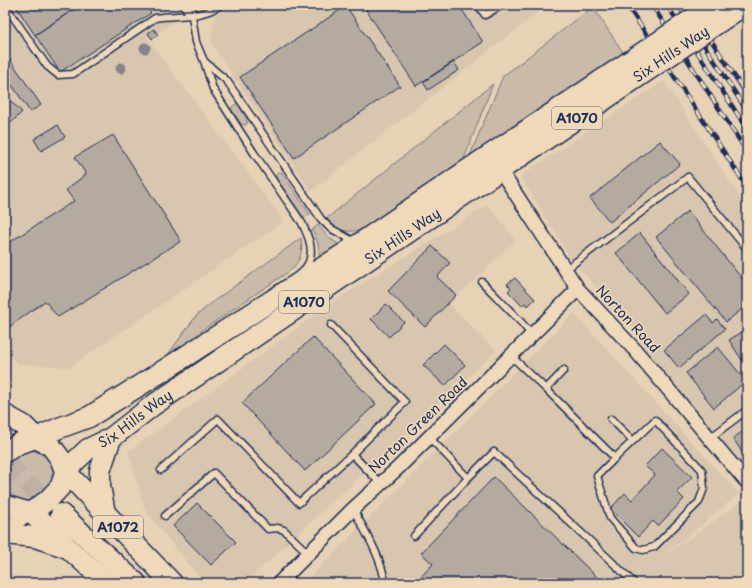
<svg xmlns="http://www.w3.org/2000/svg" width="752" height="588" viewBox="0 0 752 588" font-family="'Playpen Sans',sans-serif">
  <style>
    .built { fill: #d8c6af }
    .green { fill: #cabaa9; stroke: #727484 }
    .building { fill: #b4aaa0; stroke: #1b2f5e }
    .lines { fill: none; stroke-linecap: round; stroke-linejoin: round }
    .primary-tunnel { stroke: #beb1a4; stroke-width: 20; stroke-dasharray: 20 10; stroke-linecap: butt }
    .lane-casing { stroke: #1b2f5e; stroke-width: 9 }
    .street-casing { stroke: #1b2f5e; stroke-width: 16 }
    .primary-casing { stroke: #1b2f5e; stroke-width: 23 }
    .lane { stroke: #f0d9b9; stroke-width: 6 }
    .street { stroke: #f0d9b9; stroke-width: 13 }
    .primary { stroke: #f0d9b9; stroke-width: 20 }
    .rail-casing { stroke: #1b2f5e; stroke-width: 4.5 }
    .rail { stroke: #f0d9b9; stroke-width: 3; stroke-dasharray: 9; stroke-linecap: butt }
    .primary-bridge-casing { stroke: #1b2f5e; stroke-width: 23; stroke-linecap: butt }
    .primary-bridge { stroke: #f0d9b9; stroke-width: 20 }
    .tree { fill: #85848b }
    .labels { text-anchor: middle; stroke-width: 3; stroke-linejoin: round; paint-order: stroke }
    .shield { fill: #f0d9b9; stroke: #5b6279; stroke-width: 1 }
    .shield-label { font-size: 13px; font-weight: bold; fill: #1b2f5e }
    .street-label { font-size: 14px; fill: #1b2f5e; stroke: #f0d9b9 }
  </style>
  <rect width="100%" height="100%" fill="#e7d2b5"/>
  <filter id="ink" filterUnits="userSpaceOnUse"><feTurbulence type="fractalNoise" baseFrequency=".025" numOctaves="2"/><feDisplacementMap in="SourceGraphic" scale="8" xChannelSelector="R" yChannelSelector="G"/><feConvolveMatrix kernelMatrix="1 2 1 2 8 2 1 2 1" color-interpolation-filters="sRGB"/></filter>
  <g filter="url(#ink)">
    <path class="built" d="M5,5h193l-50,34 136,182 -214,146 -51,-3 -14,-10z
      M232,5h315l-236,186 -100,-148 2,-18 3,-10z
      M664,81l83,127v281l-4,3 -116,-173 -54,-57 -53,-86z
      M488,205l28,35 -67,64 47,47 -251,232h-41l-59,-73 -17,-58 199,-146z
      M574,313l165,181 -79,65 87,-61v85h-443z"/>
    <path class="green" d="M593,7l31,47 -154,104v-3l33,-79z
      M493,84l-31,80 -97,65c-18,5 -26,2 -39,-10z
      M237,103l10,16v5l-2,1 -4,-1 -10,-16z
      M278,172h3l29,42 -6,4 -28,-41v-3z
      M318,225l10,12 13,9 -22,15c1,-12 -1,-21 -7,-31z
      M301,238c2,15 0,21 -10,32l-87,59 -40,33v-2l32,-44 18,-15z
      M31,450c12,3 23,11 23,25 0,4 -1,9 -3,12 -2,2 -15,13 -17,14 -11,4 -25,-5 -29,-14v-23l1,-2 5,-5z"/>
    <path class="building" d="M15,5h65l-45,30z
      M80,5h65l6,8 -91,59 -25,-37z
      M363,5h96l24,37 -67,44z
      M346,6l54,80 -106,72 -54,-81z
      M154,29l4,6 -6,4 -4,-6z
      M5,52l36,53 -11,7 -18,-27 -2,1 -5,-7z
      M454,62l5,8 -31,20 -5,-8z
      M5,96l17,16 -17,17z
      M58,125l7,12 -24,14 -7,-12z
      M113,135l68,106 -123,76 -13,-16 -40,29v-85l69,-44 -8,-11 20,-16 -11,-17z
      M660,141l20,23 -70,58 -20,-24z
      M688,211l59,74v20l-21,17 -70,-85z
      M640,233l49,61 -24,19 -49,-60z
      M432,246l18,17 -13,14 19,18 -31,32 -37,-36z
      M515,278l20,21 -7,7 -3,-3 -3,3 -14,-15 3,-3 -4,-4z
      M386,304l18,18 -15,15 -18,-18z
      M706,315l7,8 4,-4 8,10 -46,39 -15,-18z
      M747,329v39l-18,-28z
      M313,337l63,67 -71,67 -63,-68z
      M444,344l21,21 -20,21 -22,-21z
      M718,347l28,34 -32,27 -28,-35z
      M747,429v31l-14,-22z
      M662,448l30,29 -15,15 7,7 -26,27 -5,-5 -15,16 -28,-28 15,-16 7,7 23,-25 -10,-9z
      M494,477l109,106h-188l18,-19 -12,-11z
      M197,503l39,39 -25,23 -38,-39z"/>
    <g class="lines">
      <path class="primary-tunnel" d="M5,463l55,50"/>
      <g class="lane-casing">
        <path id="lane" d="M6,5l3,6 38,55 11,9 15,-1 82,-56c25,-4 44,1 66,-13
          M183,5l9,11
          M192,5v11l4,26 8,19 9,28 41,64 48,70c6,13 12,25 7,39 -2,4 -5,8 -7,11
          M478,5l7,10 17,-10
          M205,62l22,19 94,138 9,9 25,14
          M565,270l123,-93 59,72
          M482,282l38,39 12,14
          M331,325l74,77 -53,52
          M511,356l35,33 69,69
          M546,389l18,-19
          M611,419l22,22
          M655,420l47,50 2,18 -5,14 -45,45 -11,3 -7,-2 -26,-30 -13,-42 18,-18z
          M710,438l37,-28
          M161,470l57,-51 81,84 53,-49 29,30
          M468,478l26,-26 95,88 45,43
          M353,509c12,22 29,49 32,74
          M165,516l49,-43 54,56 10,-1 6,2 25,24
          M414,536l54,-58 -39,-41"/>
      </g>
      <g class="street-casing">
        <path id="street" d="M500,170l78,119 57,61 110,130
          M5,530l25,-17
          M279,583l74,-74 45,-41 180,-179"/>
      </g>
      <g class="primary-casing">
        <g id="primary">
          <path d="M5,415l18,10 13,13 23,-10 30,-11 80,-50 190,-123 107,-73 179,-120"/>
          <path d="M5,452l15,-9 16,-5 15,8 9,12 5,13 -4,15 -13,14 -18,13"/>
          <path d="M5,505l2,1 23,7 17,12 20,22 40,36"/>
          <path d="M105,513l-5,-27v-15l11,-33"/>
          <path d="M61,514l75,69"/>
          <path d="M5,534l30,3 30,10"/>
          <path id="s1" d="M172,583l-107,-112 23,-22 23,-11 41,-32 502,-340"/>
        </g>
      </g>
      <use href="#lane" class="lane"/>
      <use href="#street" class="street"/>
      <use href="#primary" class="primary"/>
      <g class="rail-casing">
        <path id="rail" d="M627,5l120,182
          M652,5l95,147
          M667,5l80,124
          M678,5l69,106
          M688,5l59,90"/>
      </g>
      <use href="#rail" class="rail"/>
      <g class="primary-bridge-casing">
        <path id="primary-bridge" d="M645,51l68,-46
          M654,66l86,-58"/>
      </g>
      <use href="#primary-bridge" class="primary-bridge"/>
    </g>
    <g class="tree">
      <circle cx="145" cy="48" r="5.5"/>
      <circle cx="121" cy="68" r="5.5"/>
    </g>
  </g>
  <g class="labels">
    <g class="shield">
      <rect x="552" y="107" width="50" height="22" rx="3"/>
      <rect x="279" y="291" width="50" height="22" rx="3"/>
      <rect x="93" y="516" width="50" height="22" rx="3"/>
    </g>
    <g class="shield-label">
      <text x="577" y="123">A1070</text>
      <text x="304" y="307">A1070</text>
      <text x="118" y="532">A1072</text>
    </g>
    <g class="street-label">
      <text transform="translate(671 54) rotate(-34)" y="5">Six Hills Way</text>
      <text dy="5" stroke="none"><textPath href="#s1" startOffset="567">Six Hills Way</textPath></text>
      <text transform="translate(628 319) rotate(47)" y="5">Norton Road</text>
      <text dy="5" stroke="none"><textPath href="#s1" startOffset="243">Six Hills Way</textPath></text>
      <text transform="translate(418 425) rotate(-44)" y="5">Norton Green Road</text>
    </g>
  </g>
  <rect width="752" height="588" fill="none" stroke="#f0d9b9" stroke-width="20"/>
  <rect x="10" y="10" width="732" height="568" fill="none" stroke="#1b2f5e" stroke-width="1.5" filter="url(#ink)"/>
</svg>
